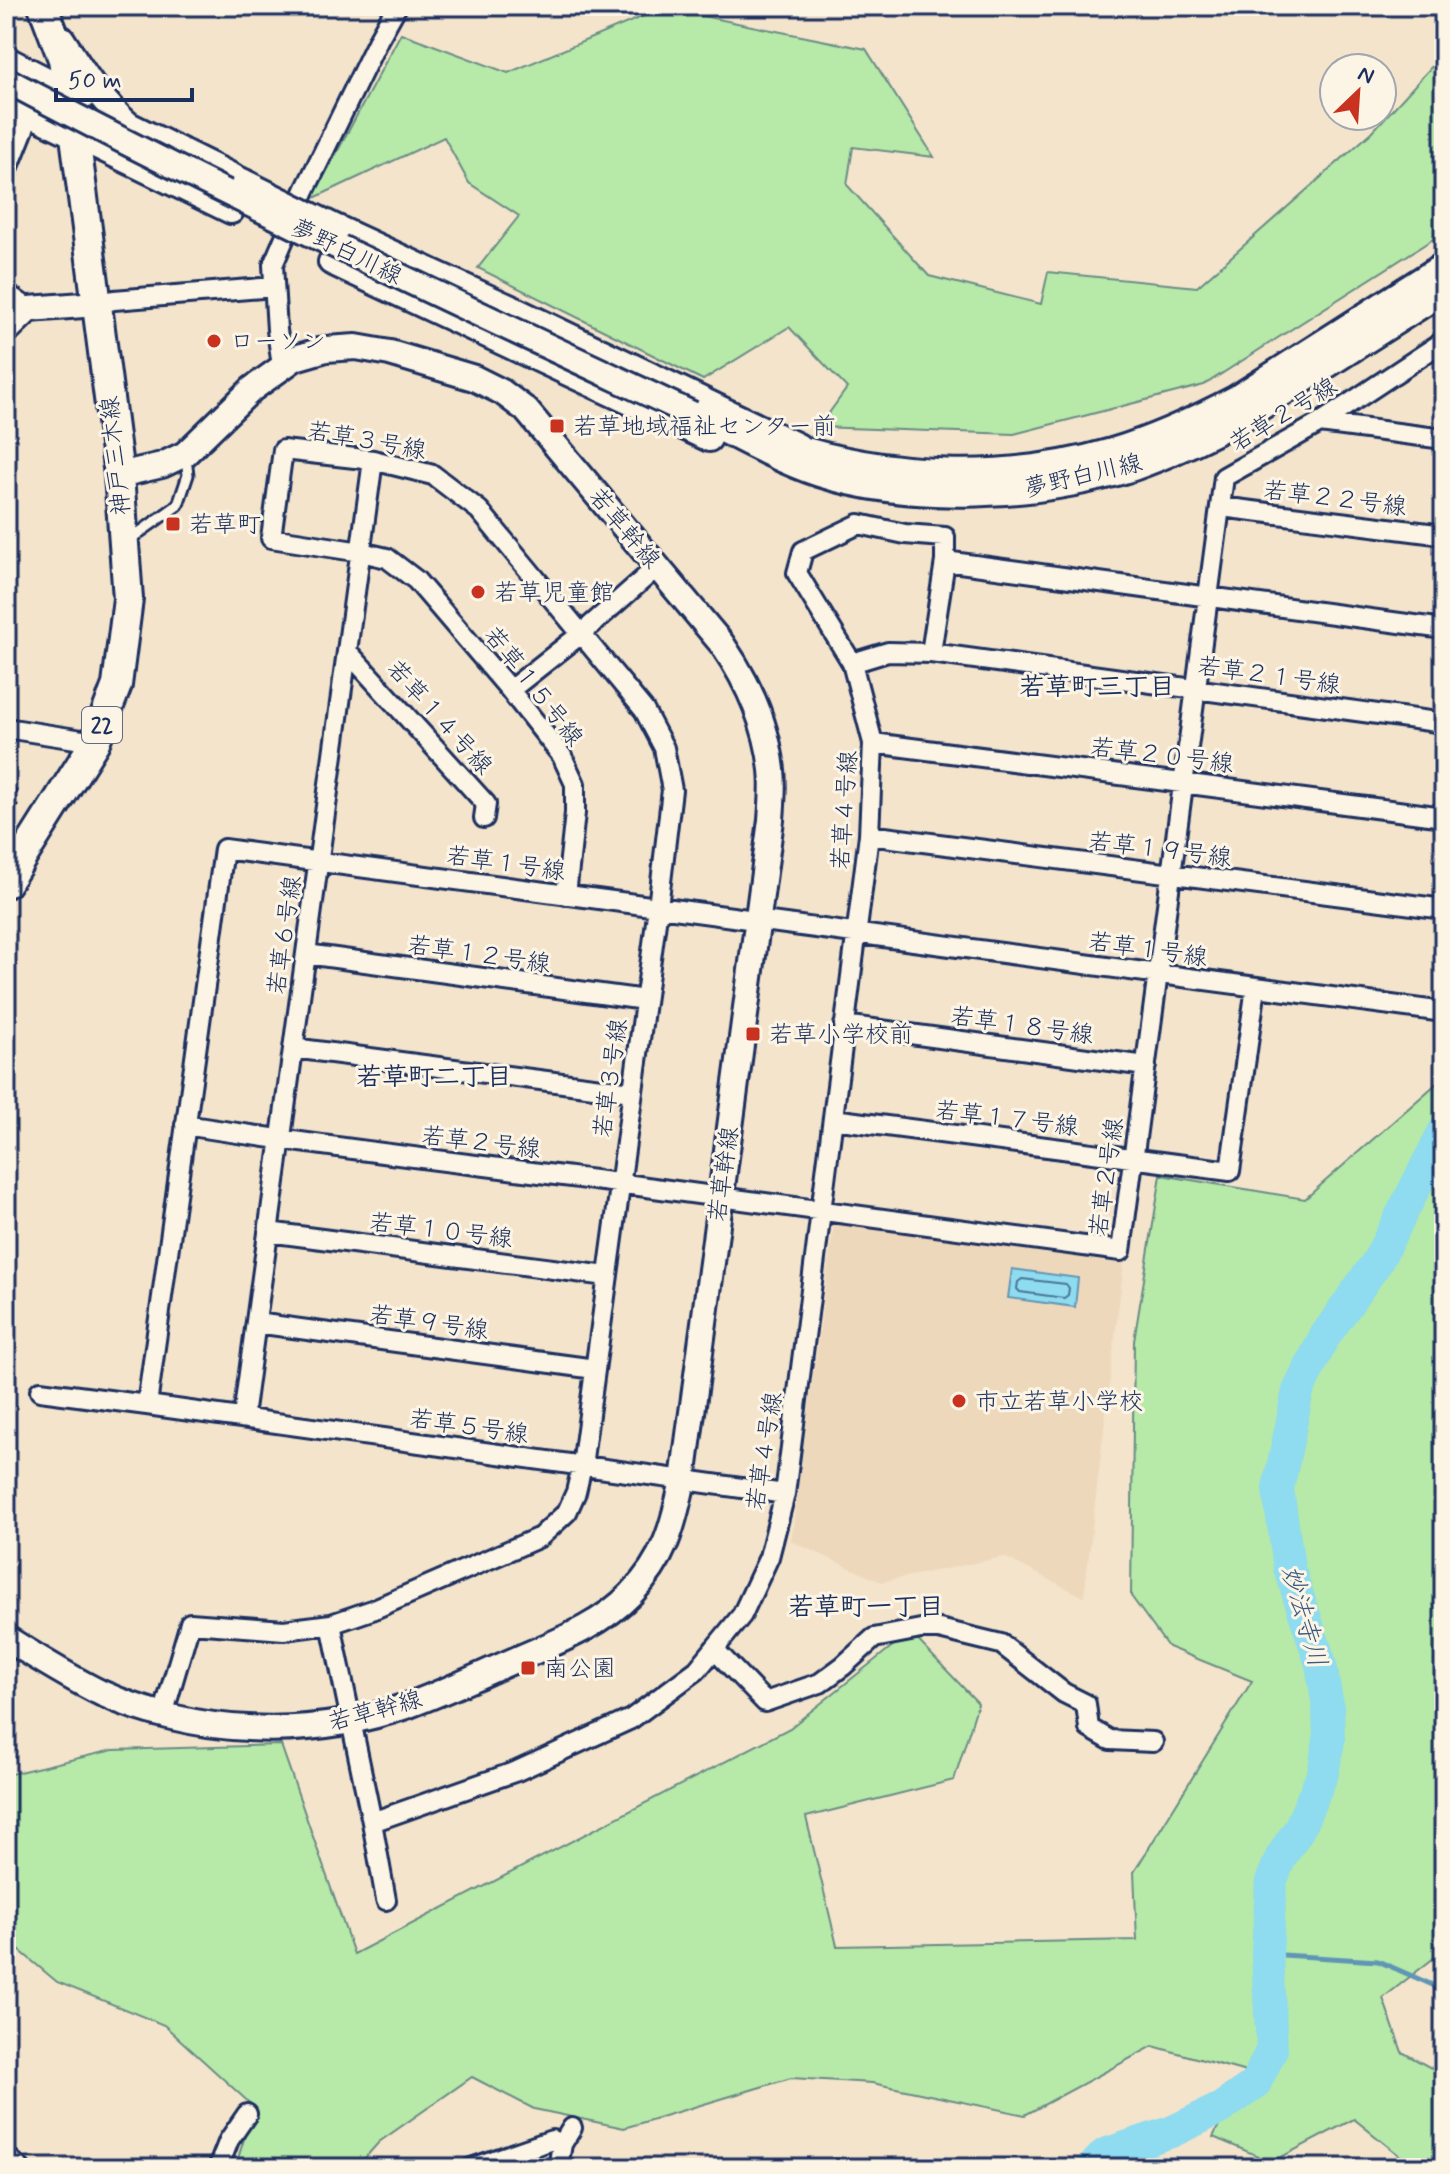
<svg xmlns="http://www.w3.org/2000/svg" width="1450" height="2174" viewBox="0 0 1450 2174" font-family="Mynerve,'Klee One',sans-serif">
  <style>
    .built { fill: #eed8bb }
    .green { fill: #b7e9a9; stroke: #698c84; stroke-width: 2 }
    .water { fill: #8fdbef; stroke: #6196b5; stroke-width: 2 }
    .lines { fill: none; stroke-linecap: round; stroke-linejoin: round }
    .shore { stroke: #497498; stroke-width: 2 }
    .stream { stroke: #6196b5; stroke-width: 5 }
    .river { stroke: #8fdbef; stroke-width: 32 }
    .lane-casing { stroke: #1b2f5e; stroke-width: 15 }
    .street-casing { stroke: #1b2f5e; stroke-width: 24 }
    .secondary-casing { stroke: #1b2f5e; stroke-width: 30 }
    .primary-casing { stroke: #1b2f5e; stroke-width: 34 }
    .lane { stroke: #fcf5e5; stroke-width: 9 }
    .street { stroke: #fcf5e5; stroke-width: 18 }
    .secondary { stroke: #fcf5e5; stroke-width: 24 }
    .primary { stroke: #fcf5e5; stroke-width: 28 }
    .rail { stroke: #1b2f5e; stroke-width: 5 }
    .secondary-bridge-casing { stroke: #1b2f5e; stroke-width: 30; stroke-linecap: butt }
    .secondary-bridge { stroke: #fcf5e5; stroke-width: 24 }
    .poi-dot { fill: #c8321e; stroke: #fcf5e5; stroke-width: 3 }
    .labels { text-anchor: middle; stroke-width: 6; stroke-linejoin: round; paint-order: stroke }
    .shield { fill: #fcf5e5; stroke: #5e6a86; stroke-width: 2 }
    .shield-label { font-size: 22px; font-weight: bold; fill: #1b2f5e }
    .street-label { font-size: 24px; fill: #1b2f5e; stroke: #fcf5e5 }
    .poi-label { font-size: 24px; fill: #1b2f5e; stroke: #fcf5e5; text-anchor: start }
    .neighbourhood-label { font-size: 26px; font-weight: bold; fill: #1b2f5e; stroke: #fcf5e5 }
    .water-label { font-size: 26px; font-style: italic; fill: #385a82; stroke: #fcf5e5 }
  </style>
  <rect width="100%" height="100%" fill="#f4e4cc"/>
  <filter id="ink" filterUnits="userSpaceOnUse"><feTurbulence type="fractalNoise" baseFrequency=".0125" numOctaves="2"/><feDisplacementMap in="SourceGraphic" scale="16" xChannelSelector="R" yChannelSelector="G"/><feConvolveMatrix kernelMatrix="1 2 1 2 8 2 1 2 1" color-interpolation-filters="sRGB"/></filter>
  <g filter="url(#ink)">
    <path class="built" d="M834,1222l290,39 -40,336 -80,-40 -123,25 -90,-41z"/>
    <path class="green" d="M663,8l203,41 68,108 -81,-10 -6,38 82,91 112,28 7,-32 149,15 175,-155 72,-79v179l-240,153 -190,49 -195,-7 28,-39 -58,-61 -86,53 -225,-112 41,-52 -50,-33 -25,-46 -132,62 89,-166 107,40z
      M1444,1077v873l-61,48 19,54 42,23v93h-29l-61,-49 -82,43 -59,-25 33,-65 -93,-26 -128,69 -153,-32 -81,-5 -167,50 -90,-19 -62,-32 -93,65 -23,26h-121l19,-61 -90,-82 -107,-43 -51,-43v-164l107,-25 168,-5 73,209 436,-226 120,-96 68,71 -24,77 -148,37 31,129 300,-6 -3,-68 118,-191 -84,-34 -37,-51 3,-255 27,-166 144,24z"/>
    <path class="water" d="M1012,1269l66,9 -3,29 -67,-9z"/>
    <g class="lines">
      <path class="shore" d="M1022,1279l44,5 3,4 -1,7 -4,3 -44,-6 -3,-3 1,-7z"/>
      <path class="stream" d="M1267,1954l111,7 66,29"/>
      <path class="river" d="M1092,2168l13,-14 66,-22 50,-24 34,-24 17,-35 -5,-95 4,-72 10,-25 18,-28 24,-56 6,-32 -1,-34 -7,-43 -32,-96 -11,-79 20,-98 27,-55 52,-74 67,-131"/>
      <g class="lane-casing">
        <path id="lane" d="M129,540l49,-35 10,-30 -2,-17"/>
      </g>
      <g class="street-casing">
        <path id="street" d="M6,174l24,-60
          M6,293l23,16
          M97,304l17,-4 160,-13
          M282,366l-5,-36 -4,-65 32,-75 74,-152 18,-32
          M1320,423l124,16
          M1221,507l223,28
          M348,652l138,152 -2,14
          M931,653l14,-92
          M852,663l36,-11 43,1 513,70
          M510,690l71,-56 76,-67
          M6,728l89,14
          M873,743l571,74
          M869,835l575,74
          M306,954l339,46
          M844,1025l302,41
          M293,1048l339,44
          M833,1119l397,52 26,-184
          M185,1125c144,23 288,39 432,58 168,23 336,46 504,68l103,-774 96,-54 124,-82
          M268,1232l339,44
          M256,1323l339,46
          M40,1391l107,14 77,-556 1220,163
          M147,1405l638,89
          M243,1417l130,-957
          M331,1624l41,198 14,78
          M714,1649l51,53 55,-19 23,-17 31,-28 47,-9h18l62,15 63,49 22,11 3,24 21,12 43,2
          M163,1715l27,-92 94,7 47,-6 41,-14 168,-73 27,-25 9,-20 6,-26 76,-559 14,-117 -8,-42 -20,-38 -165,-200 -46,-35 -60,-15 -90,-10 -12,88 90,14 26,6 29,22 94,110 52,66 13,28v29l-9,82
          M372,1822l145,-51 114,-52 66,-49 45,-55 27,-58 16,-63 84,-659 4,-92 -21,-80 -55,-90 6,-22 56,-27 46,10 40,3v24l499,68
          M6,2156l14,12
          M218,2168l11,-28 18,-26
          M471,2168l81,-28 10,4
          M558,2168l4,-24 10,-16"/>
      </g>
      <g class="secondary-casing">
        <path id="secondary" d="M62,39c20,31 38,62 67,86l115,57
          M6,59l76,39
          M6,102l225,109
          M337,228l176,81 285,137
          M331,262l378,177
          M6,331l23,-22 68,-5
          M692,414c41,21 83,45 127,60 94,30 221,24 314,-6 38,-13 75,-32 111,-50l200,-127
          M782,443c104,34 224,39 330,8 43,-13 84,-32 124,-53l208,-133
          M6,1638c31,19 62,39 95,55 44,20 98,33 147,35 54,3 110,-5 161,-23 36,-13 71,-30 106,-45 41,-18 84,-33 116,-66 34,-35 42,-67 52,-114l88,-660c1,-16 3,-34 1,-50 -5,-47 -24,-88 -50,-126l-196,-234 -24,-18 -28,-14 -84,-25 -34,-6 -30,2 -31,9 -43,31 -67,65 -23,11 -43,10"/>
      </g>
      <g class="primary-casing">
        <path id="primary" d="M6,883l89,-141 22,-57 11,-86 -9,-124 -44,-339 -12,-77 -20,-53"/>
      </g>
      <use href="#lane" class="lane"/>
      <use href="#street" class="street"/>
      <use href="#secondary" class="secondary"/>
      <use href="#primary" class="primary"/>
      <path class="rail" d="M6,791l10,1
        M6,804l10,2"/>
      <g class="secondary-bridge-casing">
        <path id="secondary-bridge" d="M6,80c225,119 456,226 686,334
          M244,182l93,46"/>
      </g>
      <use href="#secondary-bridge" class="secondary-bridge"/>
    </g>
  </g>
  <g class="poi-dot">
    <circle cx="214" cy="341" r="8"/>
    <rect x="549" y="418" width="16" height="16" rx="4"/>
    <rect x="165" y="516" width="16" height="16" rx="4"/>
    <circle cx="478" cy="592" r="8"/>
    <rect x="745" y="1026" width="16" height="16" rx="4"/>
    <circle cx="959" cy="1401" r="8"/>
    <rect x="520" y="1660" width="16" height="16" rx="4"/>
  </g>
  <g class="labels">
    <rect class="shield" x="82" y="707" width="40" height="36" rx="6"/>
    <g class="shield-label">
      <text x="102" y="733">22</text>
    </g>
    <g class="street-label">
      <text transform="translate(347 251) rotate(26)" y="8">夢野白川線</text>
      <text transform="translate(1283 414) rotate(-31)" y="8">若草２号線</text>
      <text transform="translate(367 440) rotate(10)" y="8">若草３号線</text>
      <text transform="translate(115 456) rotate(-96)" y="8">神戸三木線</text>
      <text transform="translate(1083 475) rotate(-13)" y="8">夢野白川線</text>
      <text transform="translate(1335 498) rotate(7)" y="8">若草２２号線</text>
      <text transform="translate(625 528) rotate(50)" y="8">若草幹線</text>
      <text transform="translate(1269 675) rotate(8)" y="8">若草２１号線</text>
      <text transform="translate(534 686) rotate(52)" y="8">若草１５号線</text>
      <text transform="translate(440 717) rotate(48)" y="8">若草１４号線</text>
      <text transform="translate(1162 755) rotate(7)" y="8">若草２０号線</text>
      <text transform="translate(844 810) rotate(-86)" y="8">若草４号線</text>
      <text transform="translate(1160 849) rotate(7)" y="8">若草１９号線</text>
      <text transform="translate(506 863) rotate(8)" y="8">若草１号線</text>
      <text transform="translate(284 935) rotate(-82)" y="8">若草６号線</text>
      <text transform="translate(1148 949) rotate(8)" y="8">若草１号線</text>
      <text transform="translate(479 954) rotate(8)" y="8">若草１２号線</text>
      <text transform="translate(1022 1025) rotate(8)" y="8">若草１８号線</text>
      <text transform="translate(610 1078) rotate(-82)" y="8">若草３号線</text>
      <text transform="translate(1007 1118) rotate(7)" y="8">若草１７号線</text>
      <text transform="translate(481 1142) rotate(7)" y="8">若草２号線</text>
      <text transform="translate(723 1174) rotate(-82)" y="8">若草幹線</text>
      <text transform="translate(1106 1177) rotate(-82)" y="8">若草２号線</text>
      <text transform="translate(441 1230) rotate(7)" y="8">若草１０号線</text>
      <text transform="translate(429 1322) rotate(8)" y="8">若草９号線</text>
      <text transform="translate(469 1426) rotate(8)" y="8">若草５号線</text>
      <text transform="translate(764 1451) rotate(-81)" y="8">若草４号線</text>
      <text transform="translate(375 1710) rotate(-15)" y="8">若草幹線</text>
    </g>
    <g class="poi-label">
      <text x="230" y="349">ローソン</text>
      <text x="573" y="434">若草地域福祉センター前</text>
      <text x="189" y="532">若草町</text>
      <text x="494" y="600">若草児童館</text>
      <text x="769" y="1042">若草小学校前</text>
      <text x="975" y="1409">市立若草小学校</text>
      <text x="544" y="1676">南公園</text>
    </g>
    <g class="neighbourhood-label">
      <text x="1097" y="695">若草町三丁目</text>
      <text x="434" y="1085">若草町二丁目</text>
      <text x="866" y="1615">若草町一丁目</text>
    </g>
    <g class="water-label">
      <text transform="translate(1305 1616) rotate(74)" y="9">妙法寺川</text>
    </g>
  </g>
  <rect width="1450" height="2174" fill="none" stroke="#fcf5e5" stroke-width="32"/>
  <rect x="16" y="16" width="1418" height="2142" fill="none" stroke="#1b2f5e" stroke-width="3" filter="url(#ink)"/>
  <g transform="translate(1358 92) rotate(25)"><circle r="38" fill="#fcf5e5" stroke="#a2a6af" stroke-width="2"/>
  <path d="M0-6L14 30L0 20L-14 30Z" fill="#c8321e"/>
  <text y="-12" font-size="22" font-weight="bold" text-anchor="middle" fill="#1b2f5e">N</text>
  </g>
  <path d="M56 88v12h136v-12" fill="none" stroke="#1b2f5e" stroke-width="4"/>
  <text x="68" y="88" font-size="24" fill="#1b2f5e" stroke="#fcf5e5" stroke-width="6" paint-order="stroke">50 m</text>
</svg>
